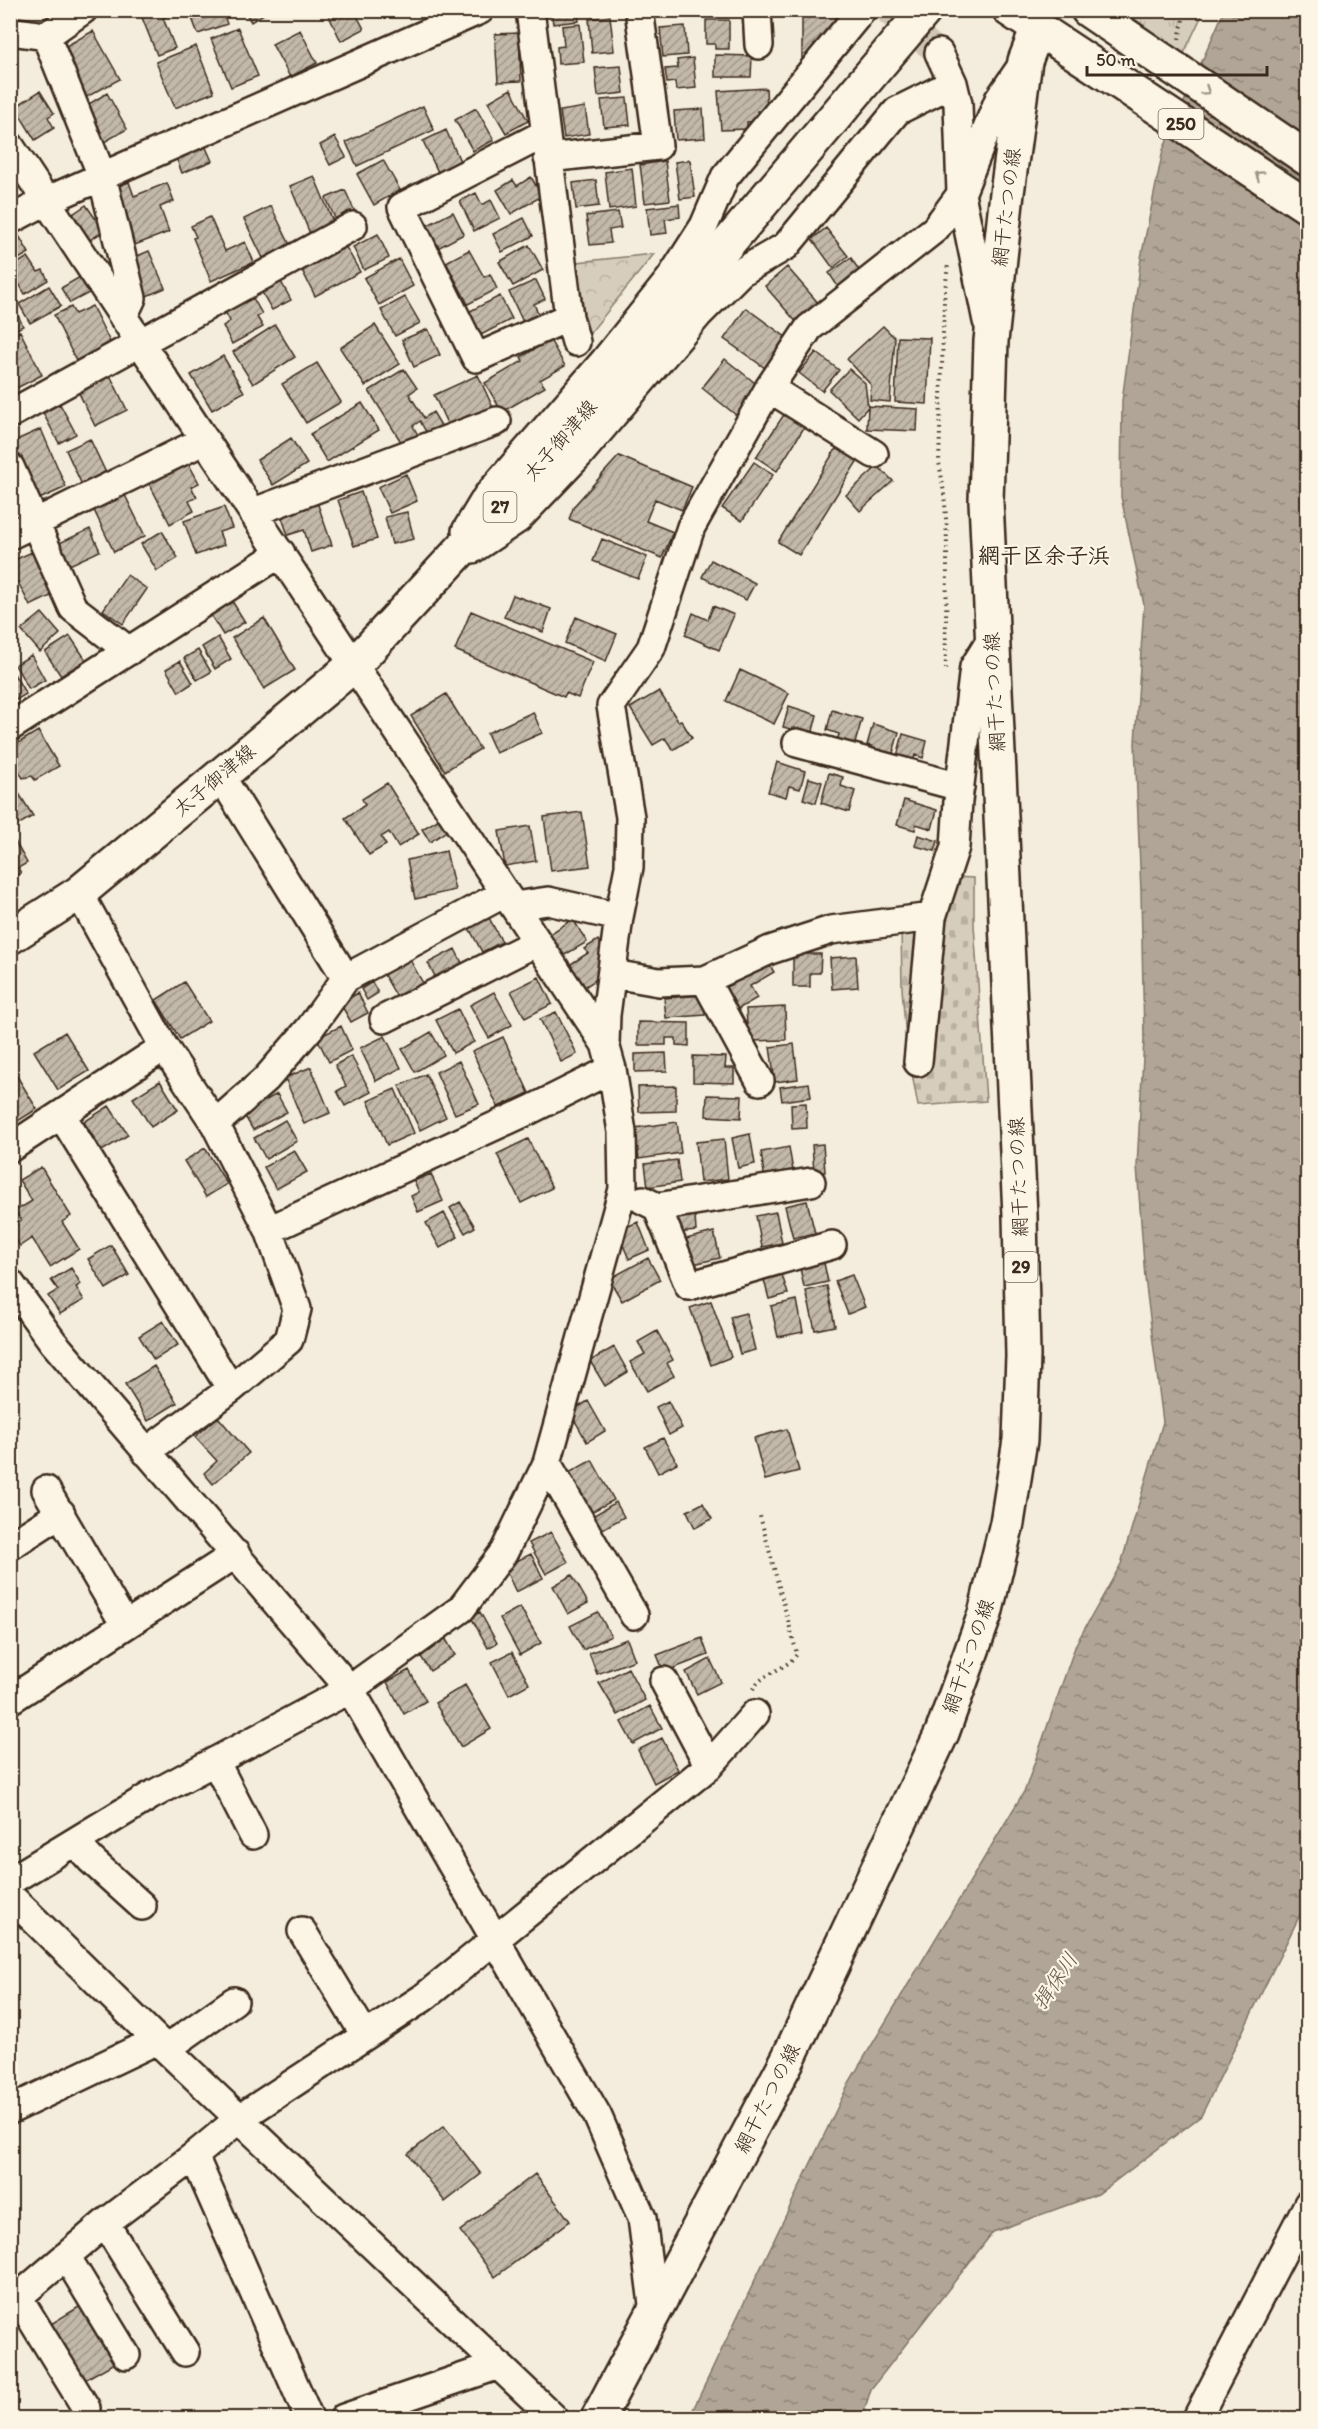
<svg xmlns="http://www.w3.org/2000/svg" width="1318" height="2429" font-family="Itim,'Klee One',sans-serif">
<style>
.grass{fill:url(#grass-tufts);stroke:#887c6e;stroke-width:1.5}
.forest{fill:url(#forest-crowns);stroke:#887c6e;stroke-width:1.5}
.cemetery{fill:url(#cemetery-stones);stroke:#887c6e;stroke-width:1.5}
.water{fill:url(#water-ripples);stroke:#817466;stroke-width:1.5}
.building{fill:url(#building-hatch);stroke:#3b2a1e;stroke-width:1.5}
.lines{fill:none;stroke-linecap:round;stroke-linejoin:round}
.minor-tunnel{stroke:#cfc6b7;stroke-width:27;stroke-dasharray:27 14;stroke-linecap:butt}
.minor-casing{stroke:#3b2a1e;stroke-width:32}
.major-casing{stroke:#3b2a1e;stroke-width:38}
.highway-casing{stroke:#3b2a1e;stroke-width:38}
.path{stroke:#3b2a1e;stroke-width:4;stroke-dasharray:1.5 4.5;stroke-linecap:butt}
.minor{stroke:#fcf5e5;stroke-width:27}
.major{stroke:#fcf5e5;stroke-width:33}
.highway{stroke:#fcf5e5;stroke-width:33}
.oneway{stroke:#9c9082}
.labels{text-anchor:middle;stroke-width:4.5;stroke-linejoin:round;paint-order:stroke}
.shield{fill:#fcf5e5;stroke:#75675a;stroke-width:1.5}
.shield-label{font-size:18px;font-weight:bold;fill:#3b2a1e}
.street-label{font-size:20px;fill:#3b2a1e;stroke:#fcf5e5}
.water-label{font-size:21px;font-style:italic;fill:#645548;stroke:#fcf5e5}
.quarter-label{font-size:22px;font-weight:bold;fill:#3b2a1e;stroke:#fcf5e5}
</style>
<defs>
<pattern id="grass-tufts" width="24" height="20" patternUnits="userSpaceOnUse" patternTransform="scale(1.5)"><rect width="24" height="20" fill="#d6cdbd"/><path d="M3 7l-1-3M5 7V3M7 7l1-3M15 17l-1-3M17 17v-4M19 17l1-3" fill="none" stroke="#b9b0a2"/></pattern>
<pattern id="forest-crowns" width="20" height="18" patternUnits="userSpaceOnUse" patternTransform="scale(1.5)"><rect width="20" height="18" fill="#d6cdbd"/><path d="M2 6a3 3 0 1 1 6 0M12 15a3 3 0 1 1 6 0" fill="none" stroke="#b9b0a2"/></pattern>
<pattern id="cemetery-stones" width="16" height="16" patternUnits="userSpaceOnUse" patternTransform="scale(1.5)"><rect width="16" height="16" fill="#d6cdbd"/><path d="M2 7V4a2 2 0 0 1 4 0v3zM10 15v-3a2 2 0 0 1 4 0v3z" fill="#b9b0a2"/></pattern>
<pattern id="water-ripples" width="26" height="14" patternUnits="userSpaceOnUse" patternTransform="scale(1.5)"><rect width="26" height="14" fill="#b0a596"/><path d="M2 4q2-2 4 0t4 0M15 11q2-2 4 0t4 0" fill="none" stroke="#90877a"/></pattern>
<pattern id="building-hatch" width="6" height="6" patternUnits="userSpaceOnUse" patternTransform="scale(1.5)"><rect width="6" height="6" fill="#c3b9aa"/><path d="M-1 1l2-2M0 6l6-6M5 7l2-2" fill="none" stroke="#a0978a"/></pattern>
</defs>
<rect width="100%" height="100%" fill="#f4eddd"/>
<filter id="ink" filterUnits="userSpaceOnUse"><feTurbulence type="fractalNoise" baseFrequency=".0167" numOctaves="2"/><feDisplacementMap in="SourceGraphic" scale="12" xChannelSelector="R" yChannelSelector="G"/><feConvolveMatrix kernelMatrix="1 2 1 2 8 2 1 2 1" color-interpolation-filters="sRGB"/></filter>
<g filter="url(#ink)">
<path class="grass" d="M1124 11H1204L1183 55Z"/>
<path class="forest" d="M654 254 586 338 577 262Z"/>
<path class="cemetery" d="M953 877 974 878V925L986 1101 918 1106 906 1041 902 988 901 927Z"/>
<path class="water" d="M1224 11H1307V1906L1300 1915 1201 2116 1098 2194 993 2232 871 2389 862 2418H689L850 2081 1025 1790 1076 1644 1121 1564 1163 1422 1145 1278 1137 1166 1144 1039 1141 892 1135 743 1144 605 1121 497 1122 401 1141 258 1163 150Z"/>
<path class="building" d="M139 10H179L163 18 175 48 157 55Z
M189 10H222L227 24 198 34Z
M244 10H270L251 22Z
M326 10H354L364 29 341 41Z
M551 10H578L579 21 553 24Z
M701 10H727V17H701Z
M802 10H839V24L809 58H802Z
M610 16 614 51 592 53 589 19Z
M706 20H729V49H715V44H706Z
M580 24 584 62 558 64 557 47 564 46 562 26Z
M685 26 687 55 663 57 660 28Z
M238 28 258 76 231 87 211 39Z
M300 30 317 63 290 77 272 44Z
M93 31 120 79 81 100 55 52Z
M519 33 521 81 498 82 495 34Z
M196 46 214 92 175 108 156 62Z
M715 55 752 56 751 77H715Z
M693 58 696 88 676 90 675 82 667 83 665 69 678 68 677 60Z
M621 66 624 93 598 96 595 68Z
M766 88 767 111H757L758 121 747 122V129L721 130 718 91Z
M511 89 528 121 506 133 488 102Z
M40 91 54 113 48 117 54 128 35 140 15 107Z
M107 93 127 129 99 145 79 110Z
M627 98 630 125 604 127 601 100Z
M423 106 434 130 357 166 346 142Z
M585 107 589 134 564 138 560 111Z
M476 108 494 140 473 151 455 120Z
M703 109 705 138 676 140 674 111Z
M446 130 460 161 438 172 423 141Z
M335 137 346 157 330 165 320 145Z
M204 143 212 161 182 173 175 155Z
M383 160 400 190 374 205 357 174Z
M690 160 695 197 680 199 675 162Z
M665 161 670 200 645 203 640 165Z
M632 168 636 206 609 210 605 172Z
M314 176 335 226 311 236 290 186Z
M531 177 542 196 511 214 497 190 513 180 517 186Z
M596 180 599 206 576 209 573 183Z
M129 182 134 196 167 183 174 201 160 207 169 232 132 246 114 188Z
M345 190 356 214 337 223 326 198Z
M476 193 482 205 491 200 500 218 474 231 460 201Z
M679 204 680 217 665 219 667 233 650 235 647 208Z
M86 205 104 231 87 242 70 216Z
M271 206 290 245 263 258 244 219Z
M453 212 464 234 434 250 422 228Z
M618 212 621 228 609 230 611 243 590 245 586 216Z
M210 217 225 251 245 242 254 262 211 281 193 238 196 237 191 226Z
M524 218 533 236 502 252 493 234Z
M826 228 848 256 833 268 812 239Z
M15 229 29 253 10 264V232Z
M378 234 389 258 364 270 353 247Z
M529 245 543 270 513 286 499 262Z
M346 247 360 272 315 296 302 270Z
M469 250 484 277 490 274 497 289 468 304 446 262Z
M149 251 165 288 142 298 126 261Z
M28 257 38 272 43 270 48 280 25 294 10 268Z
M851 258 864 278 842 293 829 273Z
M399 259 413 286 379 305 364 278Z
M787 267 820 305 798 324 765 286Z
M80 277 89 293 70 303 61 288Z
M279 278 291 300 272 310 260 289Z
M536 280 545 299 534 304 540 317 524 324 509 292Z
M49 286 61 306 30 323 19 304Z
M244 294 248 301 253 298 262 314 257 317 263 327 232 344 223 326 230 321 222 306Z
M500 296 512 319 477 337 466 313Z
M405 297 420 323 395 336 381 310Z
M92 306 113 348 80 369 54 315 71 307 75 314Z
M14 307 23 326 10 332V308Z
M746 308 787 338 765 368 724 339Z
M275 325 295 357 253 384 233 352Z
M375 325 400 364 365 386 340 348Z
M883 326 895 338 890 402 870 400 871 385 847 359Z
M428 329 440 355 414 367 402 340Z
M20 331 42 375 13 390 10 385V336Z
M898 337 930 338 927 404 895 402Z
M550 340 565 366 540 380 545 387 502 412 485 383 523 361 521 357Z
M816 352 839 370 822 391 799 373Z
M223 356 244 392 212 410 191 375Z
M725 359 759 386 736 415 702 388Z
M317 363 341 402 306 423 282 384Z
M404 369 417 388 409 394 424 418 433 412 445 432 431 441 420 421 413 426 418 435 403 445 369 391Z
M849 369 865 383 868 407 858 418 829 390Z
M109 373 127 410 95 426 77 389Z
M478 375 494 410 450 430 434 395Z
M362 403 379 430 327 462 310 434Z
M60 404 76 434 59 443 43 413Z
M868 406 918 409 917 431 867 429Z
M785 413 805 426 777 471 756 457Z
M41 429 66 487 35 501 10 443Z
M291 438 307 464 273 485 257 460Z
M90 439 106 473 82 485 66 450Z
M837 447 858 460 799 555 778 542Z
M619 456 692 487 682 510 655 499 646 521 673 532 662 558 569 519 574 506Z
M185 457 199 483 191 487 197 497 189 501 194 511 170 524 146 477Z
M754 462 773 475 742 521 722 508Z
M878 466 893 481 860 511 846 495Z
M406 474 417 501 390 513 378 487Z
M122 489 145 536 114 552 91 504Z
M361 492 377 539 354 546 338 500Z
M317 502 332 545 311 552 304 530 288 535 281 515Z
M224 507 232 528 219 532 224 545 196 555 184 521Z
M407 512 414 539 392 544 385 517Z
M90 529 100 551 63 568 53 546Z
M162 531 178 558 157 571 141 544Z
M602 539 647 557 638 579 593 561Z
M32 552 53 595 30 606 18 582 14 584 10 576V562Z
M711 560 755 583 746 600 702 577Z
M127 575 147 589 123 624 103 610Z
M513 595 551 609 543 632 504 617Z
M232 601 245 622 223 635 210 614Z
M713 606 734 615 719 650 685 635 693 613 708 620Z
M471 611 593 662 578 698 566 693 564 697 455 650Z
M42 613 60 634 40 652 21 630Z
M576 617 617 634 606 661 565 643Z
M264 618 295 670 264 689 232 638Z
M70 636 86 660 61 676 45 652Z
M218 637 231 659 215 669 202 647Z
M198 650 211 672 197 680 184 658Z
M31 655 45 680 29 689 15 665Z
M180 661 193 683 179 692 166 669Z
M11 669 26 694 16 700 10 690Z
M740 670 789 693 774 724 726 701Z
M659 691 678 721 681 720 692 738 673 750 665 738 653 745 630 708Z
M446 694 480 749 445 771 411 716Z
M789 706 817 715 812 735 783 727Z
M832 710 862 719 853 750 836 745 839 734 827 730Z
M533 712 542 733 496 753 487 733Z
M873 724 899 732 891 760 870 754 872 746 867 745Z
M38 731 59 766 35 780 32 776 23 778 10 758V748Z
M903 734 927 741 923 758 915 755 912 765 896 760Z
M777 762 805 771 800 789 789 786 786 797 768 792Z
M829 773 843 777 841 786 855 791 849 812 821 803Z
M809 778 822 782 816 803 803 799Z
M387 783 419 834 398 847 389 832 381 837 386 845 369 855 345 818 365 805 362 799Z
M18 792 33 816 16 826 10 817V797Z
M904 800 937 810 932 829 916 824 915 830 897 825Z
M582 812 590 866 551 871 544 817Z
M441 818 448 830 430 842 422 829Z
M530 826 536 861 505 866 499 831Z
M918 835 938 841 935 851 915 846Z
M12 836 27 863 18 868 21 873 10 879Z
M446 851 455 890 415 899 407 860Z
M488 916 502 942 482 952 468 926Z
M573 919 587 942 561 957 548 935Z
M598 940 606 953 599 957 608 972 580 990 566 967 588 953 584 949Z
M455 949 463 965 436 978 428 963Z
M793 954H821L820 973H810V987H793Z
M856 956 858 987 832 989 830 958Z
M409 958 424 985 398 999 383 973Z
M765 958 774 972 750 986 757 998 733 1012 717 985Z
M539 977 552 1004 525 1018 511 991Z
M184 982 209 1021 180 1039 156 1000Z
M372 982 378 993 367 1000 361 989Z
M494 992 512 1025 489 1038 470 1005Z
M358 993 368 1013 351 1022 340 1003Z
M703 995 705 1015 666 1018 664 998Z
M785 1007 786 1040 748 1041 746 1009Z
M458 1009 474 1042 453 1053 436 1020Z
M556 1012 577 1054 561 1062 540 1019Z
M638 1022 689 1023V1046L676 1045V1038H666V1045H638Z
M341 1026 352 1050 329 1062 317 1038Z
M65 1032 89 1071 58 1090 34 1051Z
M431 1032 444 1055 415 1072 402 1049Z
M385 1036 401 1068 376 1081 360 1048Z
M503 1037 529 1093 498 1107 472 1051Z
M794 1044 798 1079 775 1082 770 1047Z
M666 1053 667 1071 635 1072V1054Z
M351 1056 371 1092 345 1106 337 1091 346 1086 335 1065Z
M693 1056 726 1057 725 1068H734V1083L693 1082Z
M459 1061 479 1104 455 1114 436 1072Z
M311 1067 330 1113 304 1124 285 1078Z
M12 1068 37 1109 10 1126V1069Z
M426 1074 446 1117 420 1130 399 1086Z
M160 1081 178 1110 151 1127 133 1098Z
M809 1083 811 1097 782 1101 780 1087Z
M676 1086V1111L639 1112 638 1087Z
M395 1089 414 1133 387 1145 368 1101Z
M277 1094 287 1112 253 1130 243 1113Z
M707 1095 742 1096 741 1118 706 1116Z
M806 1103 807 1128 792 1129 791 1104Z
M109 1106 128 1135 102 1151 84 1122Z
M285 1120 297 1141 266 1159 254 1138Z
M677 1122 681 1153 639 1159 635 1128Z
M750 1134 755 1164 738 1168 732 1138Z
M528 1139 552 1188 521 1203 497 1154Z
M724 1139 728 1179 700 1182 696 1142Z
M823 1144 825 1172H814L812 1145Z
M789 1147 794 1177 765 1181 761 1152Z
M205 1148 227 1184 206 1197 184 1161Z
M294 1150 307 1172 276 1189 264 1167Z
M677 1160 680 1182 648 1187 645 1164Z
M41 1167 71 1216 62 1222 79 1249 50 1267 32 1238 20 1246 10 1232V1227L21 1220 15 1211 32 1201 19 1180Z
M431 1174 443 1201 418 1212 411 1196 419 1192 414 1181Z
M807 1201 815 1233 793 1238 785 1206Z
M460 1202 475 1227 465 1233 450 1208Z
M776 1212 782 1243 762 1247 756 1216Z
M444 1213 458 1237 440 1248 426 1223Z
M695 1216 696 1231 677 1233 676 1218Z
M638 1222 649 1250 629 1259 617 1231Z
M714 1232 720 1258 693 1264 686 1239Z
M111 1245 129 1275 106 1289 88 1259Z
M648 1258 660 1280 622 1301 609 1279Z
M824 1263 828 1282 804 1287 800 1268Z
M71 1268 81 1284 76 1287 84 1300 60 1314 48 1296 58 1290 51 1280Z
M782 1275 788 1294 769 1299 764 1280Z
M852 1275 865 1307 848 1314 835 1281Z
M827 1286 835 1326 815 1330 806 1291Z
M797 1300 803 1332 778 1337 771 1306Z
M711 1301 731 1357 711 1365 690 1308Z
M746 1313 755 1350 740 1354 730 1317Z
M163 1321 178 1345 154 1360 139 1336Z
M657 1331 673 1360 667 1363 674 1376 647 1391 630 1362 645 1354 638 1342Z
M614 1347 628 1372 605 1386 590 1361Z
M154 1366 177 1403 148 1421 125 1384Z
M588 1401 605 1431 587 1442 570 1412Z
M668 1401 682 1428 669 1435 656 1407Z
M218 1417 249 1453 213 1484 204 1473 217 1461 195 1437Z
M787 1429 799 1471 765 1480 754 1438Z
M663 1438 677 1463 658 1473 645 1447Z
M592 1460 614 1500 589 1513 567 1474Z
M616 1502 624 1517 599 1531 591 1517Z
M703 1503 712 1519 695 1528 687 1511Z
M551 1532 568 1562 546 1574 529 1543Z
M531 1554 543 1578 516 1592 504 1567Z
M572 1575 588 1603 568 1614 553 1586Z
M520 1607 541 1643 520 1655 500 1618Z
M480 1612 497 1643 488 1648 471 1617Z
M598 1612 611 1636 583 1650 570 1626Z
M444 1636 455 1655 430 1671 418 1652Z
M702 1638 708 1655 664 1672 657 1655Z
M627 1639 635 1660 597 1674 589 1653Z
M512 1652 529 1684 509 1695 492 1662Z
M710 1659 721 1682 697 1694 686 1672Z
M628 1668 645 1700 618 1715 599 1683Z
M409 1670 426 1701 404 1714 387 1682Z
M465 1685 491 1729 461 1747 435 1703Z
M650 1706 662 1728 633 1744 621 1722Z
M662 1738 678 1770 654 1783 638 1750Z
M444 2126 481 2174 445 2202 408 2154Z
M535 2174 570 2221 495 2277 460 2231Z
M82 2305 116 2362 79 2383 46 2327Z"/>
<g class="lines">
<path class="minor-tunnel" d="M887 10 939 53"/>
<g class="minor-casing">
<path id="minor" d="M530 10 569 317 576 342
M757 10 759 45
M10 31 46 36 83 10
M46 36 102 176 132 298 123 317
M939 53 953 83 958 104 961 194 987 321
M544 134 402 207 476 358 569 317
M10 146 605 1044 612 1069 622 1132 623 1189 547 1463 504 1552 461 1609 350 1689 150 1796 10 1881
M548 158 658 146 639 10
M10 220 46 201 480 10
M769 388 874 454
M10 414 353 226
M10 467 73 608 129 651
M254 512 497 421
M466 531 487 496 605 360 670 279 704 226 725 177 862 10
M10 535 205 440
M473 549 518 519 580 454 699 314 741 272 786 246 897 111 953 83
M10 727 281 553
M797 743 960 787
M220 775 346 978
M79 893 164 1047 215 1124 269 1230 297 1309 289 1340 231 1389 146 1452
M514 906 548 901 619 917
M613 974 659 982 705 980 770 950 831 930 932 917 955 847 958 801 974 667 992 638
M705 980 760 1081
M384 1019 537 942
M605 1044 606 1015 619 917 629 867 630 817 611 706 651 648 691 527 769 388 809 328 935 229 961 194 999 99 1025 61
M918 1062 932 917
M62 1116 231 1389
M215 1124 266 1079 310 1028 346 978 505 893
M10 1148 164 1047
M643 1200 657 1207 811 1182
M657 1207 689 1286 832 1245
M269 1230 530 1110 612 1069
M10 1283 53 1342 350 1689 597 2115 642 2218 654 2312
M547 1463 634 1615
M46 1490 125 1625
M10 1546 61 1513
M664 1681 709 1766
M10 1700 236 1554
M215 1761 253 1835
M75 1842 91 1860 142 1906
M10 1896 166 2049 554 2418
M302 1931 365 2035
M166 2049 234 2001
M10 2110 157 2040
M194 2156 309 2418
M105 2223 185 2352
M66 2256 126 2355
M18 2297 86 2408
M10 2304 105 2223 194 2156 240 2118 423 1998 709 1766 755 1714
M344 2418 499 2365
M1197 2418 1308 2204"/>
</g>
<g class="major-casing">
<path id="major" d="M10 937 79 893 354 665 551 453 925 10
M598 2418 788 2059 942 1733 985 1614 1007 1523 1020 1440 1023 1356 1020 1215 986 501 991 341 1007 193 1025 61 1038 28"/>
</g>
<g class="highway-casing">
<path id="highway" d="M1010 10 1308 207
M1088 10 1308 159"/>
</g>
<path class="path" d="M1179 39 1185 10
M946 669C944 601 953 530 939 463L944 300 948 264
M753 1689C763 1672 785 1671 797 1654L760 1516"/>
<use href="#minor" class="minor"/>
<use href="#major" class="major"/>
<use href="#highway" class="highway"/>
</g>
<defs><path id="oneway-chevron" d="M-2-3.5L2.5 0L-2 3.5" fill="none" stroke-width="1.6" stroke-linecap="round" stroke-linejoin="round" transform="scale(1.5)"/></defs>
<g class="oneway">
<use href="#oneway-chevron" transform="translate(1206 91) rotate(34)"/>
<use href="#oneway-chevron" transform="translate(1259 175) rotate(-146)"/>
</g>
</g>
<g class="labels">
<g class="shield">
<rect x="1158.5" y="109" width="45" height="30" rx="4.5"/>
<rect x="483.5" y="492" width="33" height="30" rx="4.5"/>
<rect x="1004.5" y="1252" width="33" height="30" rx="4.5"/>
</g>
<g class="shield-label">
<text x="1181" y="130">250</text>
<text x="500" y="513">27</text>
<text x="1021" y="1273">29</text>
</g>
<g class="street-label">
<text transform="translate(1006 207) rotate(-83)" y="7">網干たつの線</text>
<text transform="translate(560 440) rotate(-49)" y="7">太子御津線</text>
<text transform="translate(994 692) rotate(-93)" y="7">網干たつの線</text>
<text transform="translate(214 780) rotate(-40)" y="7">太子御津線</text>
<text transform="translate(1018 1177) rotate(-92)" y="7">網干たつの線</text>
<text transform="translate(968 1656) rotate(-71)" y="7">網干たつの線</text>
<text transform="translate(767 2098) rotate(-63)" y="7">網干たつの線</text>
</g>
<g class="water-label">
<text transform="translate(1055 1981) rotate(-56)" y="7">揖保川</text>
</g>
<g class="quarter-label">
<text x="1044" y="563">網干区余子浜</text>
</g>
</g>
<rect width="1318" height="2429" fill="none" stroke="#fcf5e5" stroke-width="36"/>
<rect x="18" y="18" width="1282" height="2393" fill="none" stroke="#3b2a1e" stroke-width="2" filter="url(#ink)"/>
<path d="M1087 66v9h180v-9" fill="none" stroke="#3b2a1e" stroke-width="3"/>
<text x="1096" y="66" font-size="18" fill="#3b2a1e" stroke="#fcf5e5" stroke-width="4.5" paint-order="stroke">50 m</text>
</svg>
